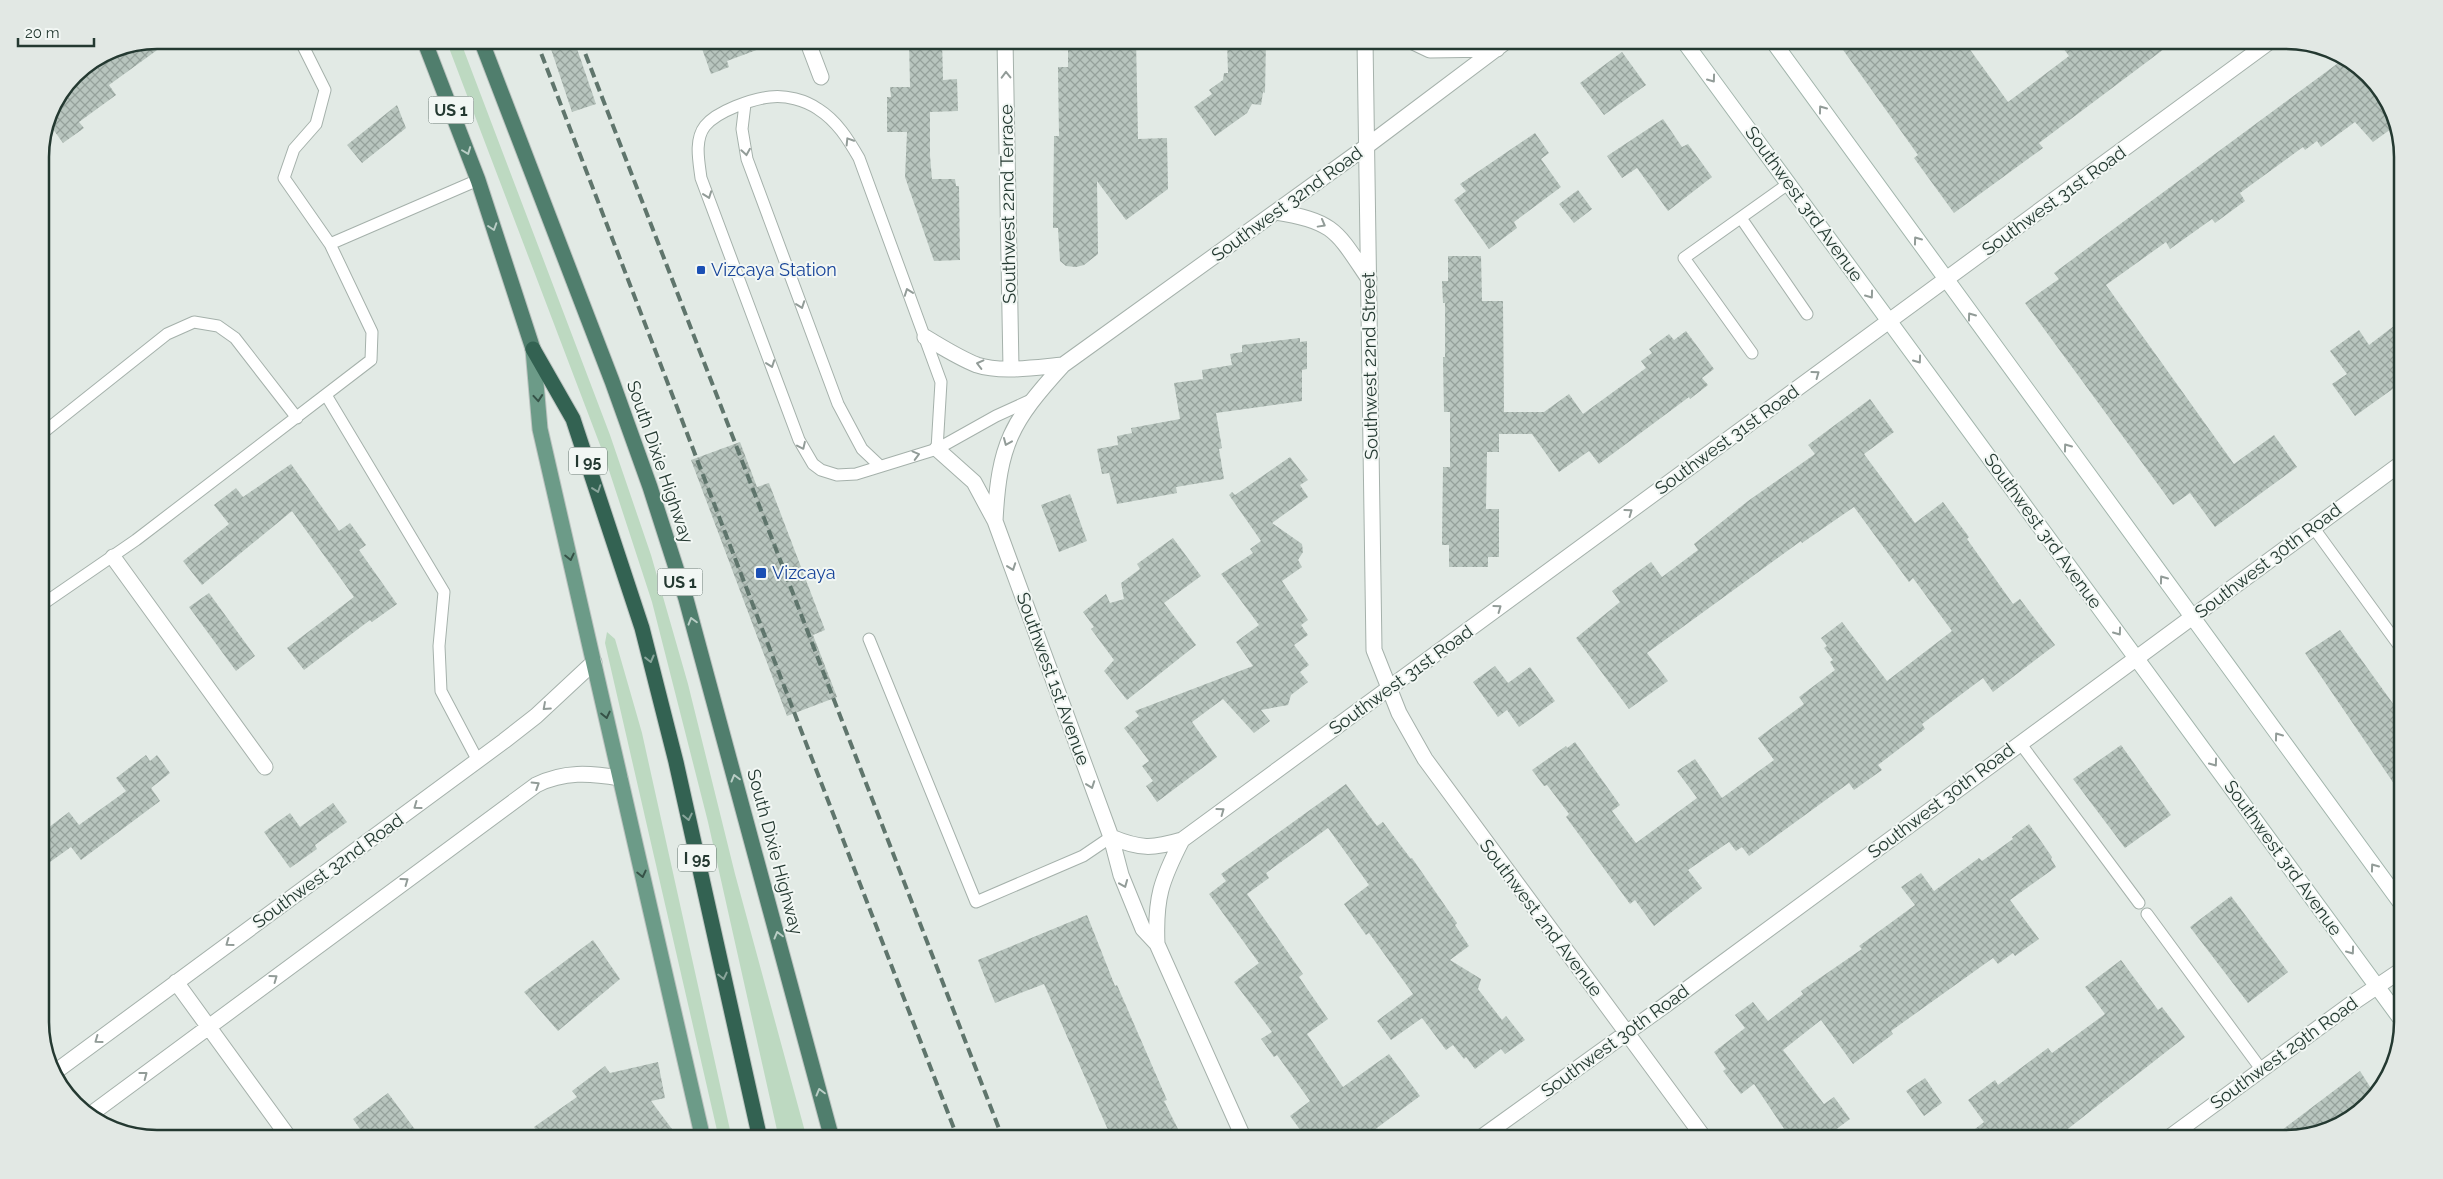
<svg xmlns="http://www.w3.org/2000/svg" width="2443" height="1179" font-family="Raleway,sans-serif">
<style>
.green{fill:#bdd9c1}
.building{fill:url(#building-cross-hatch)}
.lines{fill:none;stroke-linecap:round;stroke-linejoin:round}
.service-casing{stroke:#a5b1ab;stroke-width:13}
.minor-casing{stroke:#a5b1ab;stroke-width:17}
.secondary-casing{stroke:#a2b5ac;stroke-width:17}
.primary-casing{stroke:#bdc4c1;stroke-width:17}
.trunk-casing{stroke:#bdc4c1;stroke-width:17}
.motorway-casing{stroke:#bdc4c1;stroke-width:17}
.service{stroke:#fff;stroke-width:11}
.minor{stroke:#fff;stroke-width:15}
.secondary{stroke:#fff;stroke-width:15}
.primary{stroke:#6c9b88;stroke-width:15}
.trunk{stroke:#507e6d;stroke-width:15}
.motorway{stroke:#336252;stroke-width:15}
.rail{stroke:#5f756c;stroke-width:4;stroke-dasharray:10 5;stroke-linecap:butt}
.oneway{stroke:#929c98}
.oneway2{stroke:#b9cdc5}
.oneway3{stroke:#365247}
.oneway4{stroke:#89a59b}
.transit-dot{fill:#1a4fb4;stroke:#f2f7f4;stroke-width:2}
.labels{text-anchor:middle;stroke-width:4;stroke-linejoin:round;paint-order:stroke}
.shield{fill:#f2f7f4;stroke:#62726c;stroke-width:1}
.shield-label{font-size:16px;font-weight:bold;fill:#243931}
.street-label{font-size:18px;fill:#243931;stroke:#f2f7f4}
.transit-label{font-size:18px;fill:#164399;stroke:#f2f7f4;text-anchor:start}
.rim{fill:none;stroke:#243931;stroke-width:2.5}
</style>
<defs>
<pattern id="building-cross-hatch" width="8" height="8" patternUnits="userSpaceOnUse" patternTransform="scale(1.25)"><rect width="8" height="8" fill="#b8c5be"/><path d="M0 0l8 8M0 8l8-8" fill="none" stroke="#95a19b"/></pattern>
</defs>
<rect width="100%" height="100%" fill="#e2eae5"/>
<path class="green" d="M446 40H460L610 435 651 555 688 684 735 874 807 1139H779L708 822 652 602 605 458Z
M607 632 615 639 642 733 732 1139H719L605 643Z"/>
<path class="building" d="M157 40H171L109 85 116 95 79 122 84 128 63 143 47 121 49 112 74 74 112 49Z
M548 40H574L596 104 572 112Z
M699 40H778V42L727 61 729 67 711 74Z
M909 40H942L943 80 957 79 958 111 930 112V156L932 179H955L956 186H959L960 260 934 261 905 177 907 132H887V97H891L890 87H910Z
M1068 40H1136L1138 139 1167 138 1168 189 1126 220 1097 181 1098 254 1084 265 1076 267 1066 266 1060 261 1058 228H1053L1054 136H1059L1058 67H1068Z
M1227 40H1266L1265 93 1263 92 1261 105 1252 104 1247 113 1215 136 1194 107 1212 94 1209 90 1223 80 1224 73H1228Z
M1836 40H1963L2008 102 2069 56 2057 40H2176L2039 143 2043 148 1954 213 1914 158 1918 155Z
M1622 52 1646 85 1604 115 1580 83Z
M2345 58 2383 92 2395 126 2373 142 2355 122 2321 147 2317 141 2305 150 2303 147 2240 193 2245 201 2215 223 2212 219 2170 249 2166 242 2106 285 2234 464 2274 435 2297 467 2215 527 2190 493 2173 505 2025 303 2059 279 2054 273Z
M397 105 406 128 362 163 347 145Z
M1663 119 1682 147 1688 144 1712 177 1668 211 1637 168 1622 178 1607 156Z
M1535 133 1549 153 1541 159 1561 187 1514 222 1517 228 1489 249 1454 200 1466 191 1460 184Z
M1578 190 1592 209 1574 223 1559 204Z
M1448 256H1481L1482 301H1503L1504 412H1544L1569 394 1583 414 1646 368 1641 361 1652 353 1649 349 1669 334 1674 340 1686 331 1714 369 1702 378 1708 385 1690 399 1689 397 1599 464 1589 451 1559 472 1532 434H1499V452H1487L1486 509H1499V557H1488V567H1449V545H1442L1443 467H1450V412H1444L1443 357H1445V303H1443L1442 281H1448Z
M2403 319V379L2393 387 2394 388 2355 416 2332 384 2347 374 2330 351 2359 330 2369 345Z
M1300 338V342L1307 341V369L1302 370V401L1216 413 1222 448 1219 449 1224 479 1176 487 1177 493 1117 504 1109 473 1102 474 1097 449 1118 445 1117 436 1132 433 1131 428 1180 419 1174 383 1203 379 1202 370 1232 365 1230 354 1242 352V345Z
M1870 399 1894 432 1864 454 1915 523 1943 502 1969 537 1967 539 2013 604 2020 599 2055 645 1993 692 1983 678 1922 724 1925 729 1878 765 1882 770 1854 790 1849 783 1749 856 1742 847 1736 851 1729 842 1688 870 1702 888 1654 926 1635 900 1630 904 1566 817 1569 814 1547 785 1544 786 1532 770 1566 746 1567 748 1575 742 1620 805 1612 811 1636 843 1697 798 1677 771 1695 759 1722 798 1774 760 1758 738 1804 704 1799 697 1835 670 1830 662 1833 660 1824 648 1827 646 1821 638 1842 622 1887 681 1952 631 1913 578 1909 582 1854 507 1802 543 1801 541 1647 653 1668 681 1629 709 1576 638 1620 602 1612 591 1651 562 1662 577 1698 550 1694 544 1748 501 1815 454 1808 445Z
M740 442 757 487 769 483 825 630 813 635 837 697 787 716 691 460Z
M1290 457 1308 480 1300 485 1308 497 1272 523 1302 544 1303 552 1298 560 1302 567 1282 581 1308 620 1301 625 1308 635 1294 645 1309 665 1300 672 1308 682 1291 695 1288 705 1261 710 1270 721 1254 733 1223 699 1192 722 1217 757 1157 802 1146 786 1153 781 1142 766 1149 761 1124 728 1139 716 1135 711 1253 666 1236 642 1259 625 1221 574 1253 553 1250 549 1261 541 1229 495 1232 492 1235 495Z
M291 464 339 531 350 523 366 545 359 550 397 604 372 622 370 620 304 670 287 648 354 597 292 511 202 585 183 561 229 524 214 505 236 488 243 497Z
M1070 494 1087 541 1059 552 1041 505Z
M1173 538 1201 576 1164 603 1196 645 1127 700 1104 671 1114 660 1091 629 1094 627 1083 612 1106 594 1110 603 1124 599 1121 583 1140 569 1137 564Z
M209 593 255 656 236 671 189 607Z
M2340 630 2394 705 2403 699V797L2305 653Z
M1495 666 1508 683 1530 667 1555 701 1519 727 1507 710 1498 717 1473 682Z
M2121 745 2171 815 2125 848 2073 779Z
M146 755 150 761 157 755 170 773 151 788 160 801 81 860 71 847 50 862 40 849V834L69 812 79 825 126 791 116 778Z
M1346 784 1377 826 1383 822 1411 859 1412 858 1457 923 1455 925 1469 946 1450 960 1481 979 1478 989 1502 1020 1506 1016 1525 1040 1505 1054 1501 1049 1475 1069 1466 1057 1464 1059 1453 1045 1446 1050 1422 1018 1391 1040 1377 1021 1413 994 1369 933 1366 935 1344 904 1369 885 1328 828 1266 873 1269 878 1247 894 1303 974 1299 977 1328 1019 1307 1034 1343 1087 1389 1054 1420 1096 1362 1139H1307L1290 1116 1310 1101 1277 1055 1274 1057 1261 1039 1272 1032 1234 982 1259 963 1209 894 1226 881 1221 874Z
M333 803 347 822 315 845 317 849 290 868 264 832 290 813 300 827Z
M2029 824 2052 857 2051 859 2056 867 2010 900 2039 939 2015 956 2013 953 1998 964 1993 958 1891 1031 1893 1034 1853 1064 1821 1020 1783 1050 1824 1104 1834 1097 1850 1119 1823 1139H1791L1754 1084 1741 1094 1723 1071 1726 1069 1714 1052 1745 1028 1735 1015 1753 1002 1768 1021 1803 994 1801 991 1862 949 1859 946 1915 905 1901 887 1921 873 1934 891 1979 858 1982 861 2013 839 2012 837Z
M2231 896 2288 972 2248 1003 2190 927Z
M1087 915 1115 986 1117 985 1167 1100 1164 1101 1183 1139H1112L1044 984 995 1003 978 960Z
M593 940 620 979 558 1031 524 992Z
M2121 960 2158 1010 2162 1007 2185 1037 2055 1139H1962L1984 1122 1968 1100 1995 1080 1998 1085 2048 1048 2052 1053 2105 1014 2085 987Z
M658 1062 665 1098 651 1101 672 1129 659 1139H543L534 1127 577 1097 572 1091 605 1066 610 1073Z
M2360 1071 2374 1093 2351 1119 2286 1139H2270Z
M1925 1078 1942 1103 1924 1116 1906 1091Z
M388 1093 422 1139H367L353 1119Z"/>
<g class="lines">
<g class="service-casing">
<path id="service" d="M300 40 325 90 316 124 294 149 284 178 330 244
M745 104 742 129 747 159 838 404 862 449 880 466
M1741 218 1807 314
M1752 353 1684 258 1788 184
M326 395 444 592 439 646 441 691 478 761
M40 435 167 334 194 322 218 326 235 338 297 418
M937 449 941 382 859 158C848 139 837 121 818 109 805 100 786 95 770 97 752 99 717 111 705 126 694 140 699 162 701 178L799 440 813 464 821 470 837 475 856 474 937 449 996 416 1031 400
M2313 527 2403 651
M40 606 136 540 371 360 372 332 330 244 478 180
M869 639 976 902 1083 856 1111 837
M2020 743 2139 903
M2147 914 2261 1069"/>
</g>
<g class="minor-casing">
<path id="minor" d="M807 40 821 77
M1005 40 1011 368
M1365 40 1374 650 1399 713 1425 759 1705 1139
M1409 40 1430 50 1497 49
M1276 212C1335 221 1337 232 1369 279
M925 337C942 347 959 358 977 365 1001 373 1038 367 1063 365
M937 449 974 482 995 521 1111 837 1121 875 1143 929 1157 944
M995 521C999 444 1011 422 1063 365L1367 146 1508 40
M113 557 265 767
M1111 837C1140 849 1152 849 1182 840L2272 40
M1182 840C1161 881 1155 898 1157 944L1244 1139
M176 982 290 1139
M55 1072 504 741 536 716 594 662
M91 1114 536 785C564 771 590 773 620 778
M1479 1139 1664 1006 2403 462
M2167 1139 2351 1004 2403 969"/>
</g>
<g class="secondary-casing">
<path id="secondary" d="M1683 40 2403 1022
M1772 40 2403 906"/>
</g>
<g class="primary-casing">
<path id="primary" d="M533 349 540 429 703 1139"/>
</g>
<g class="trunk-casing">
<path id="trunk" d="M424 40 478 180 533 349
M481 40 612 381 650 487 686 599 832 1139"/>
</g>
<g class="motorway-casing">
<path id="motorway" d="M533 349 573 419 642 628 676 762 760 1139"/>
</g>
<use href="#service" class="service"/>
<use href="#minor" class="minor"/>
<use href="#secondary" class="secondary"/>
<use href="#primary" class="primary"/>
<use href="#trunk" class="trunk"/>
<use href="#motorway" class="motorway"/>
<path class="rail" d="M536 40 958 1139
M580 40 1003 1139"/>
</g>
<defs><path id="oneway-chevron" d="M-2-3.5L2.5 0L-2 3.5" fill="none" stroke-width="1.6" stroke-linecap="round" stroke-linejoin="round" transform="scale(1.25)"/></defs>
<g class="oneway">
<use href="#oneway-chevron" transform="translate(1006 75) rotate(-91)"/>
<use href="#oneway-chevron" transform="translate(1712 79) rotate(54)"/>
<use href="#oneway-chevron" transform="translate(1822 109) rotate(-126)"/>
<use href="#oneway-chevron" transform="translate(849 141) rotate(-122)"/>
<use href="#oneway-chevron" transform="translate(746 152) rotate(81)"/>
<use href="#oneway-chevron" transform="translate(708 195) rotate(70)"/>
<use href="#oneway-chevron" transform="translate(1322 224) rotate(29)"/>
<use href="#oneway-chevron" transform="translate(1917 240) rotate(-126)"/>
<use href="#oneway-chevron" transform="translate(908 292) rotate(-110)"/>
<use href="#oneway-chevron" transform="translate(1870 295) rotate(54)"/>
<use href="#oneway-chevron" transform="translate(801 305) rotate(70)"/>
<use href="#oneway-chevron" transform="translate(1971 316) rotate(-126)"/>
<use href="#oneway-chevron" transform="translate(1918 360) rotate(54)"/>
<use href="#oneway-chevron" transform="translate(771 364) rotate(70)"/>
<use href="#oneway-chevron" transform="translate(980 364) rotate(-166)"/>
<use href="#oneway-chevron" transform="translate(1816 374) rotate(-36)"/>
<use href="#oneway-chevron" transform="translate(1007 442) rotate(113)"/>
<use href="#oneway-chevron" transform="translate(802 446) rotate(65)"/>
<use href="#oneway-chevron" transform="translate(2067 447) rotate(-126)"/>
<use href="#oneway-chevron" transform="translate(916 455) rotate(-15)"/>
<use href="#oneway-chevron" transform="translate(1629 512) rotate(-36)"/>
<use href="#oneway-chevron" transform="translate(1012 567) rotate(70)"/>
<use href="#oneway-chevron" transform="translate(2163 579) rotate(-126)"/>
<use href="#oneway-chevron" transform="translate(1498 608) rotate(-36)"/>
<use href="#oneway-chevron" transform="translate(2118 632) rotate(54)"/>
<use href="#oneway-chevron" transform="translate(546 707) rotate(138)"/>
<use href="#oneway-chevron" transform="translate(2278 736) rotate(-126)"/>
<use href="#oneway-chevron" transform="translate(2214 763) rotate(54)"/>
<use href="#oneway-chevron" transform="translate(536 785) rotate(-32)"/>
<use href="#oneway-chevron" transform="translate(1091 785) rotate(70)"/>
<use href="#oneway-chevron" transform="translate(417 806) rotate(144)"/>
<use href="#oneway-chevron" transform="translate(1221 811) rotate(-36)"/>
<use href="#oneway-chevron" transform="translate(2374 867) rotate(-126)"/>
<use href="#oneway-chevron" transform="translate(405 881) rotate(-36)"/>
<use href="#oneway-chevron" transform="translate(1124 884) rotate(68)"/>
<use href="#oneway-chevron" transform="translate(229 943) rotate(144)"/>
<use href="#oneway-chevron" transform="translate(2351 951) rotate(54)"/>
<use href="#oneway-chevron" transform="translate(274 978) rotate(-36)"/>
<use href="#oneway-chevron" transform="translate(98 1040) rotate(144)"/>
<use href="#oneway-chevron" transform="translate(144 1075) rotate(-37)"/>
</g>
<g class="oneway2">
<use href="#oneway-chevron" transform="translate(467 151) rotate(69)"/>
<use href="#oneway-chevron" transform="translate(493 227) rotate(72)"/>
<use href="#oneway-chevron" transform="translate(692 621) rotate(-106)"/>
<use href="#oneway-chevron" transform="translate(735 778) rotate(-105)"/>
<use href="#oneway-chevron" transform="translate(778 935) rotate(-105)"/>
<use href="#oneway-chevron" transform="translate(820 1092) rotate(-105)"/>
</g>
<g class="oneway3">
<use href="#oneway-chevron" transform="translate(538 398) rotate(85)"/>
<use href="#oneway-chevron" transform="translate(570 557) rotate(77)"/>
<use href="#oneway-chevron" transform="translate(606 715) rotate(77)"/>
<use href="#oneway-chevron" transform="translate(642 874) rotate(77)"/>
</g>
<g class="oneway4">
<use href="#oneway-chevron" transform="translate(597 489) rotate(71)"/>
<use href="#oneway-chevron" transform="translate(650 659) rotate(76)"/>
<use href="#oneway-chevron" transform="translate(688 817) rotate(78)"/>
<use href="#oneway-chevron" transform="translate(723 976) rotate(77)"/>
</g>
<g class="transit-dot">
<rect x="696" y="265" width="10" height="10" rx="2.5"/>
<rect x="755" y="567" width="12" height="12" rx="2.5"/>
</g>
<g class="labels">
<g class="shield">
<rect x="428.5" y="96.5" width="45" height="27" rx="4"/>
<rect x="569" y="447.5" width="38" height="27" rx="4"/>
<rect x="657.5" y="568.5" width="45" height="27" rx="4"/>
<rect x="678" y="844.5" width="38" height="27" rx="4"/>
</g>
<g class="shield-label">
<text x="451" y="116">US 1</text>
<text x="588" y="467">I 95</text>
<text x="680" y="588">US 1</text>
<text x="697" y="864">I 95</text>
</g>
<g class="street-label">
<text transform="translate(2054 201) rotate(-36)" y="6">Southwest 31st Road</text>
<text transform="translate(1008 204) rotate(-91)" y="6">Southwest 22nd Terrace</text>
<text transform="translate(1287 204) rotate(-36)" y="6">Southwest 32nd Road</text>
<text transform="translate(1804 204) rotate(54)" y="6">Southwest 3rd Avenue</text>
<text transform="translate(1370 366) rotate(-91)" y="6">Southwest 22nd Street</text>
<text transform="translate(1727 440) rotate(-36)" y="6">Southwest 31st Road</text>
<text transform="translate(660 462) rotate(71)" y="6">South Dixie Highway</text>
<text transform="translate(2043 531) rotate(54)" y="6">Southwest 3rd Avenue</text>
<text transform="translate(2268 561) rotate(-37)" y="6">Southwest 30th Road</text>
<text transform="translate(1053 679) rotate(70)" y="6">Southwest 1st Avenue</text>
<text transform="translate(1401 680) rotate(-36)" y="6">Southwest 31st Road</text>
<text transform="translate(1941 801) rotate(-37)" y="6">Southwest 30th Road</text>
<text transform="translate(775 852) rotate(75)" y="6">South Dixie Highway</text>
<text transform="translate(2283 858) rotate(54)" y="6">Southwest 3rd Avenue</text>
<text transform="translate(328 871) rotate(-36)" y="6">Southwest 32nd Road</text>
<text transform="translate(1541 918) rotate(53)" y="6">Southwest 2nd Avenue</text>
<text transform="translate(1615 1041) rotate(-36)" y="6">Southwest 30th Road</text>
<text transform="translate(2284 1053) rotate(-36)" y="6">Southwest 29th Road</text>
</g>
<g class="transit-label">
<text x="711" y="276">Vizcaya Station</text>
<text x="772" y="579">Vizcaya</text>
</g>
</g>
<path d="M0 0H2443V1179H0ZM157 49H2286A108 108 0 0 1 2394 157V1022A108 108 0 0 1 2286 1130H157A108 108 0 0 1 49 1022V157A108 108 0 0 1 157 49Z" fill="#e2e8e4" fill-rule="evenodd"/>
<path class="rim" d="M157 49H2286A108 108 0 0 1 2394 157V1022A108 108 0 0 1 2286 1130H157A108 108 0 0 1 49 1022V157A108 108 0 0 1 157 49Z"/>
<path d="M18 38v8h76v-8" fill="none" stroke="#243931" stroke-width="2.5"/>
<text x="25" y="38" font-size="15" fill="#243931" stroke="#f2f7f4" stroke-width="4" paint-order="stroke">20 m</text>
</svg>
